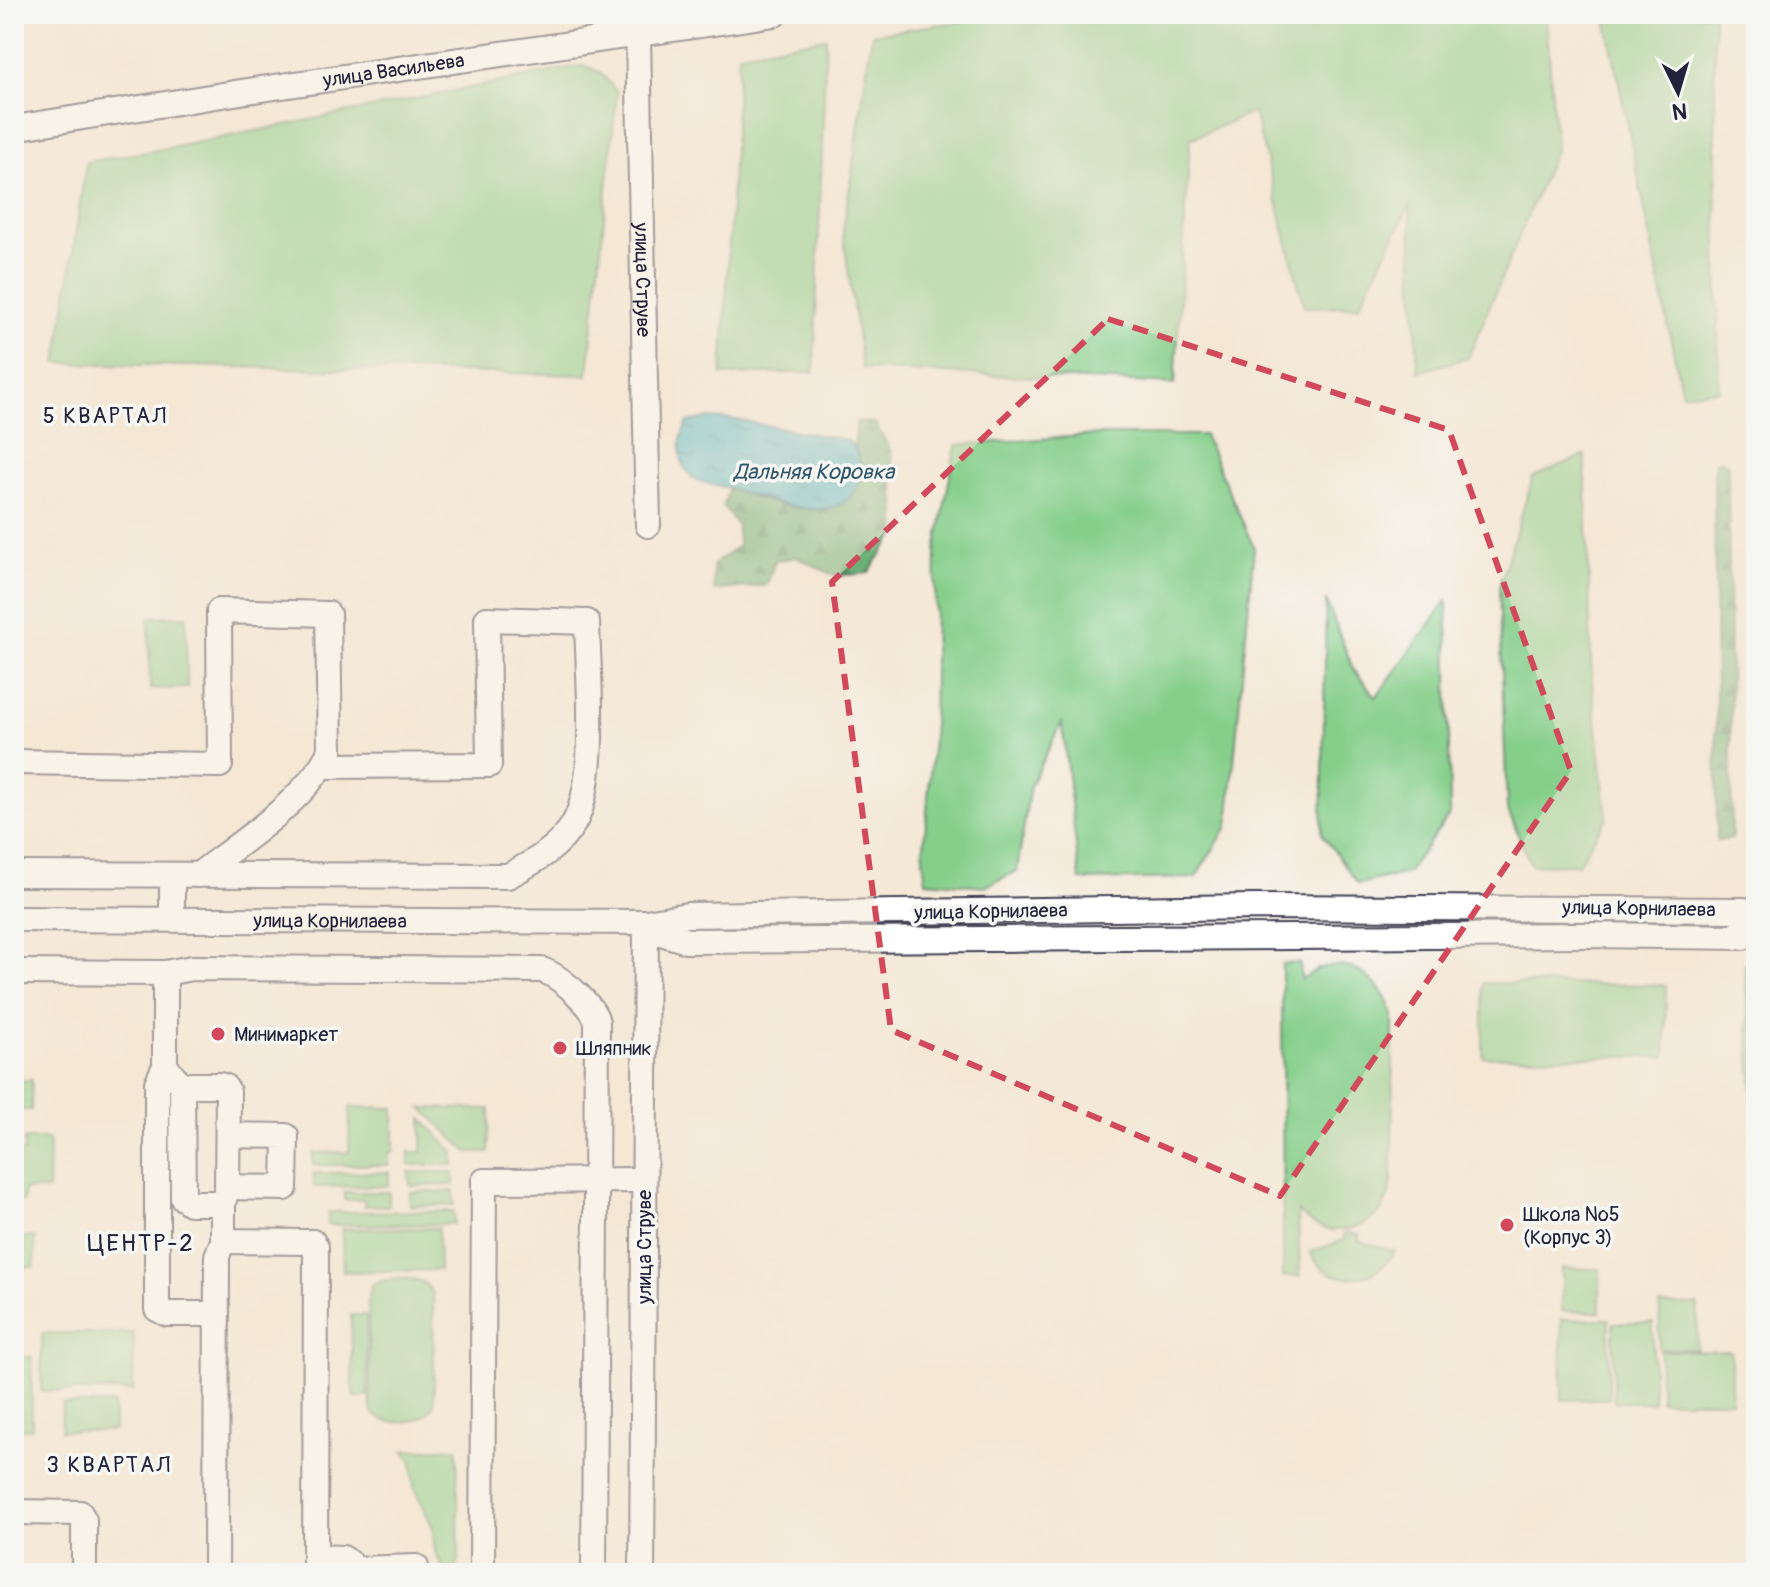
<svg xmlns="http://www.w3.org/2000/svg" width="1770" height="1587" font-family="Pangolin,sans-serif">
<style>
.green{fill:#86cf8b;stroke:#547863;stroke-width:2}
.forest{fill:url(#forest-firs);stroke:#476a59;stroke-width:2}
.water{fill:url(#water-ripples);stroke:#366c81;stroke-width:2}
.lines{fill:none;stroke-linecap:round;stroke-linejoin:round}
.minor-casing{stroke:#424052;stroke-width:28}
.minor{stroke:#fff;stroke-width:24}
.marked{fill:none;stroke:#d1495b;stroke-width:6;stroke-dasharray:16 10;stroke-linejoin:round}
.poi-dot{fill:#d1495b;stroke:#f6f6f2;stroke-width:3}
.labels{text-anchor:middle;stroke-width:7;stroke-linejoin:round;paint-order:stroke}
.street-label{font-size:20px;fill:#22223b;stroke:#f6f6f2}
.poi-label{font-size:20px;fill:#22223b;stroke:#f6f6f2;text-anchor:start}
.neighbourhood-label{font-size:22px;letter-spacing:2px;fill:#22223b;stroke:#f6f6f2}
.water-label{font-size:22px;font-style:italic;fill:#30566c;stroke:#f6f6f2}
.quarter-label{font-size:24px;letter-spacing:2px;fill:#22223b;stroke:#f6f6f2}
</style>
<defs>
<pattern id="forest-firs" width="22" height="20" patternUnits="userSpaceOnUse" patternTransform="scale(2)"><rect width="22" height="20" fill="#6cb277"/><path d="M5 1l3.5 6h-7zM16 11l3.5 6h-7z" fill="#589063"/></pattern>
<pattern id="water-ripples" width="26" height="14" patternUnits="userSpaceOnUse" patternTransform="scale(2)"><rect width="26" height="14" fill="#4bb7c7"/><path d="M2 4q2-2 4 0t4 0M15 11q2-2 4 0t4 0" fill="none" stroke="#3e94a3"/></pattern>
</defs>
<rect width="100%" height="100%" fill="#f6f6f2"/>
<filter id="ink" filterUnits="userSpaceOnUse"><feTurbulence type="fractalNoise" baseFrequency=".0125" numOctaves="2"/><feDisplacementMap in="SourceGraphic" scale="16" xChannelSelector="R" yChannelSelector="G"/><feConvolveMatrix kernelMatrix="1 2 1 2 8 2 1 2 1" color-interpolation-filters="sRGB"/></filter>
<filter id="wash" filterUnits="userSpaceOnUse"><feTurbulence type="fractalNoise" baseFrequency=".006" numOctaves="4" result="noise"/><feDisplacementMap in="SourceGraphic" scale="32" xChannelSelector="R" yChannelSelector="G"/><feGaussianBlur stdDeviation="1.8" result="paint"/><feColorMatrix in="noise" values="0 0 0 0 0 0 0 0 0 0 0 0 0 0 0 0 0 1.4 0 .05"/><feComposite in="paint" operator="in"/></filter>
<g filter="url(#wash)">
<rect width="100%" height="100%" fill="#f4e8d6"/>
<path class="green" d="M1014 14H1546L1556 148 1468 358 1418 372 1410 205 1359 306 1304 307 1254 112 1190 139 1175 384 862 369 843 232 872 34Z
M1605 14H1714L1719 390 1682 394Z
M826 38 814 372 722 375 739 53Z
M584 65 601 73 617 92 588 375 57 363 86 162 175 147Z
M1097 435H1204L1254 548 1228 826 1195 878 1080 880 1062 723 1030 785 1017 871 986 886 926 881 923 859 933 739 936 550 956 445Z
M1585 455 1592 684 1607 818 1578 864 1531 865 1507 808 1499 587 1533 477Z
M1326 600 1353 669 1376 697 1447 601 1450 814 1407 873 1358 884 1322 834Z
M186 616 187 688 150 689 149 617Z
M1300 963 1301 979C1306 977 1312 972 1318 969 1355 956 1383 984 1393 1016L1392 1183 1388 1198 1380 1213 1362 1225 1346 1230H1328L1313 1224 1298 1211 1300 1276 1283 1277 1282 964Z
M1483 983 1666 985V1057H1483Z
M14 1080H32L31 1110H14Z
M350 1107 394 1108V1152L389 1153V1165H313V1153L349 1152Z
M422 1108 490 1109 489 1152H468Z
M422 1119 454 1152V1165H409V1152H422Z
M24 1139H49L48 1190H24L23 1202H14V1152H24Z
M389 1172V1186L314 1187 313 1173Z
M409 1172H454V1185L410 1186Z
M454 1191V1205L410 1206V1192Z
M344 1192H389V1206H364V1200H344Z
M454 1211V1224L328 1225V1212Z
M438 1228 439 1270 343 1272 342 1229Z
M1344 1233 1359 1234V1241L1395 1251C1376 1285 1327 1289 1310 1252L1344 1240Z
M14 1237H35V1267H14Z
M1562 1268 1600 1269V1312L1562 1311Z
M384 1280C403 1279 424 1274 433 1294L434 1403C428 1425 384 1429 371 1411L368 1298 372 1285Z
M1660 1305H1698L1697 1349H1659Z
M351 1315H366L368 1397H353Z
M1561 1319H1609V1399L1562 1400Z
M1613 1323H1653V1402H1614Z
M42 1333H134L133 1391H41Z
M1660 1351H1731V1401H1660Z
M14 1357H32V1429H14Z
M62 1404H114V1431H61Z
M457 1448 459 1561 452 1573H446L435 1552 432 1525 414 1488 412 1461 404 1451Z"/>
<path class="forest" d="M857 421 875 423 891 451 897 532 868 573 835 576 797 557 775 561 767 585 714 591 713 565 738 546 737 525 723 506 729 488C760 500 798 514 832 508L858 455 854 446Z
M1721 460 1728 464 1732 839 1717 841 1714 463Z
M1744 965H1756V1156Z"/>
<path class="water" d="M708 418 731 419 847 440C856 447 861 460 860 472 853 537 766 499 729 488 718 485 702 485 693 478 676 464 678 438 688 422Z"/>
</g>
<g filter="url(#ink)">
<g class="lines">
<g class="minor-casing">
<g id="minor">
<path id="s1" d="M640 14 638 36 648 525"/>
<path id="s2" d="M14 128 241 92 775 14"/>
<path d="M14 762 220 765 219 611 328 614 330 751C306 801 242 841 198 875"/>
<path d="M14 874 508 876C532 863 560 848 574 823 599 778 588 675 587 622L487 619 489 765 323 766"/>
<path d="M172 875V919"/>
<path d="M1255 907 1744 910 1743 937 1584 935 687 941 661 933 646 922 687 915Z"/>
<path id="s3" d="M14 919 646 922 642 1573"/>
<path d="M14 972 165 973 192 968 542 970C558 975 594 1005 597 1022L594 1573"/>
<path d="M165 973V1066L182 1085 183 1198 190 1203H223V1241L217 1256 216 1573"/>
<path d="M165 1066 157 1083V1309L167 1314H217"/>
<path d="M182 1085H219L224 1086 228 1091 227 1187 224 1200"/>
<path d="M227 1187 285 1188 286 1136 228 1135"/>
<path d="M223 1241 306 1242H313L316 1247 315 1573"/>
<path d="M14 1512 80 1513 84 1520V1573"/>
<path d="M315 1557 343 1558 357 1569 416 1567"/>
<path d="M482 1573 484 1181 644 1180"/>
</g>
</g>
<use href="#minor" class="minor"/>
</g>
</g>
<path d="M0 0H1770V1587H0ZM1108 319 1449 430 1571 771 1280 1196 891 1030 832 582Z" fill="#f4e8d6" fill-opacity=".55" fill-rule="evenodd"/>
<path class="marked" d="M1108 319 1449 430 1571 771 1280 1196 891 1030 832 582Z"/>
<g class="poi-dot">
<circle cx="218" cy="1034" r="8"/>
<circle cx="560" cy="1048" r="8"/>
<circle cx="1507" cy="1225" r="8"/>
</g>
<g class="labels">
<g class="street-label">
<text dy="7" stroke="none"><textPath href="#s2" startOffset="384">улица Васильева</textPath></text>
<text dy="7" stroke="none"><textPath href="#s1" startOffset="266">улица Струве</textPath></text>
<text transform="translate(1639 908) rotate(1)" y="7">улица Корнилаева</text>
<text transform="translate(991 911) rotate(-1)" y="7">улица Корнилаева</text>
<text dy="7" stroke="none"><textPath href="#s3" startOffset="316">улица Корнилаева</textPath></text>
<text transform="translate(644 1247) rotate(-90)" y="7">улица Струве</text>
</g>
<g class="poi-label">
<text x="234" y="1041">Минимаркет</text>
<text x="576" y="1055">Шляпник</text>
<text x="1523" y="1221">Школа №5<tspan x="1523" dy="23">(Корпус 3)</tspan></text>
</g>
<g class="neighbourhood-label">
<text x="105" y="423">5 КВАРТАЛ</text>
<text x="109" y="1472">3 КВАРТАЛ</text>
</g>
<g class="water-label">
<text x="814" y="479">Дальняя Коровка</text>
</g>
<g class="quarter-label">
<text x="141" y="1251">ЦЕНТР-2</text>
</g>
</g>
<rect width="1770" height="1587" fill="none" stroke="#f6f6f2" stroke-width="48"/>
<g transform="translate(1678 92) rotate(175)" stroke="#f6f6f2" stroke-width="6" paint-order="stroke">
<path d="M0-6L14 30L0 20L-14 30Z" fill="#22223b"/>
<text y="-12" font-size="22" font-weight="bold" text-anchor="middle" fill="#22223b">N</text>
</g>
</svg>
